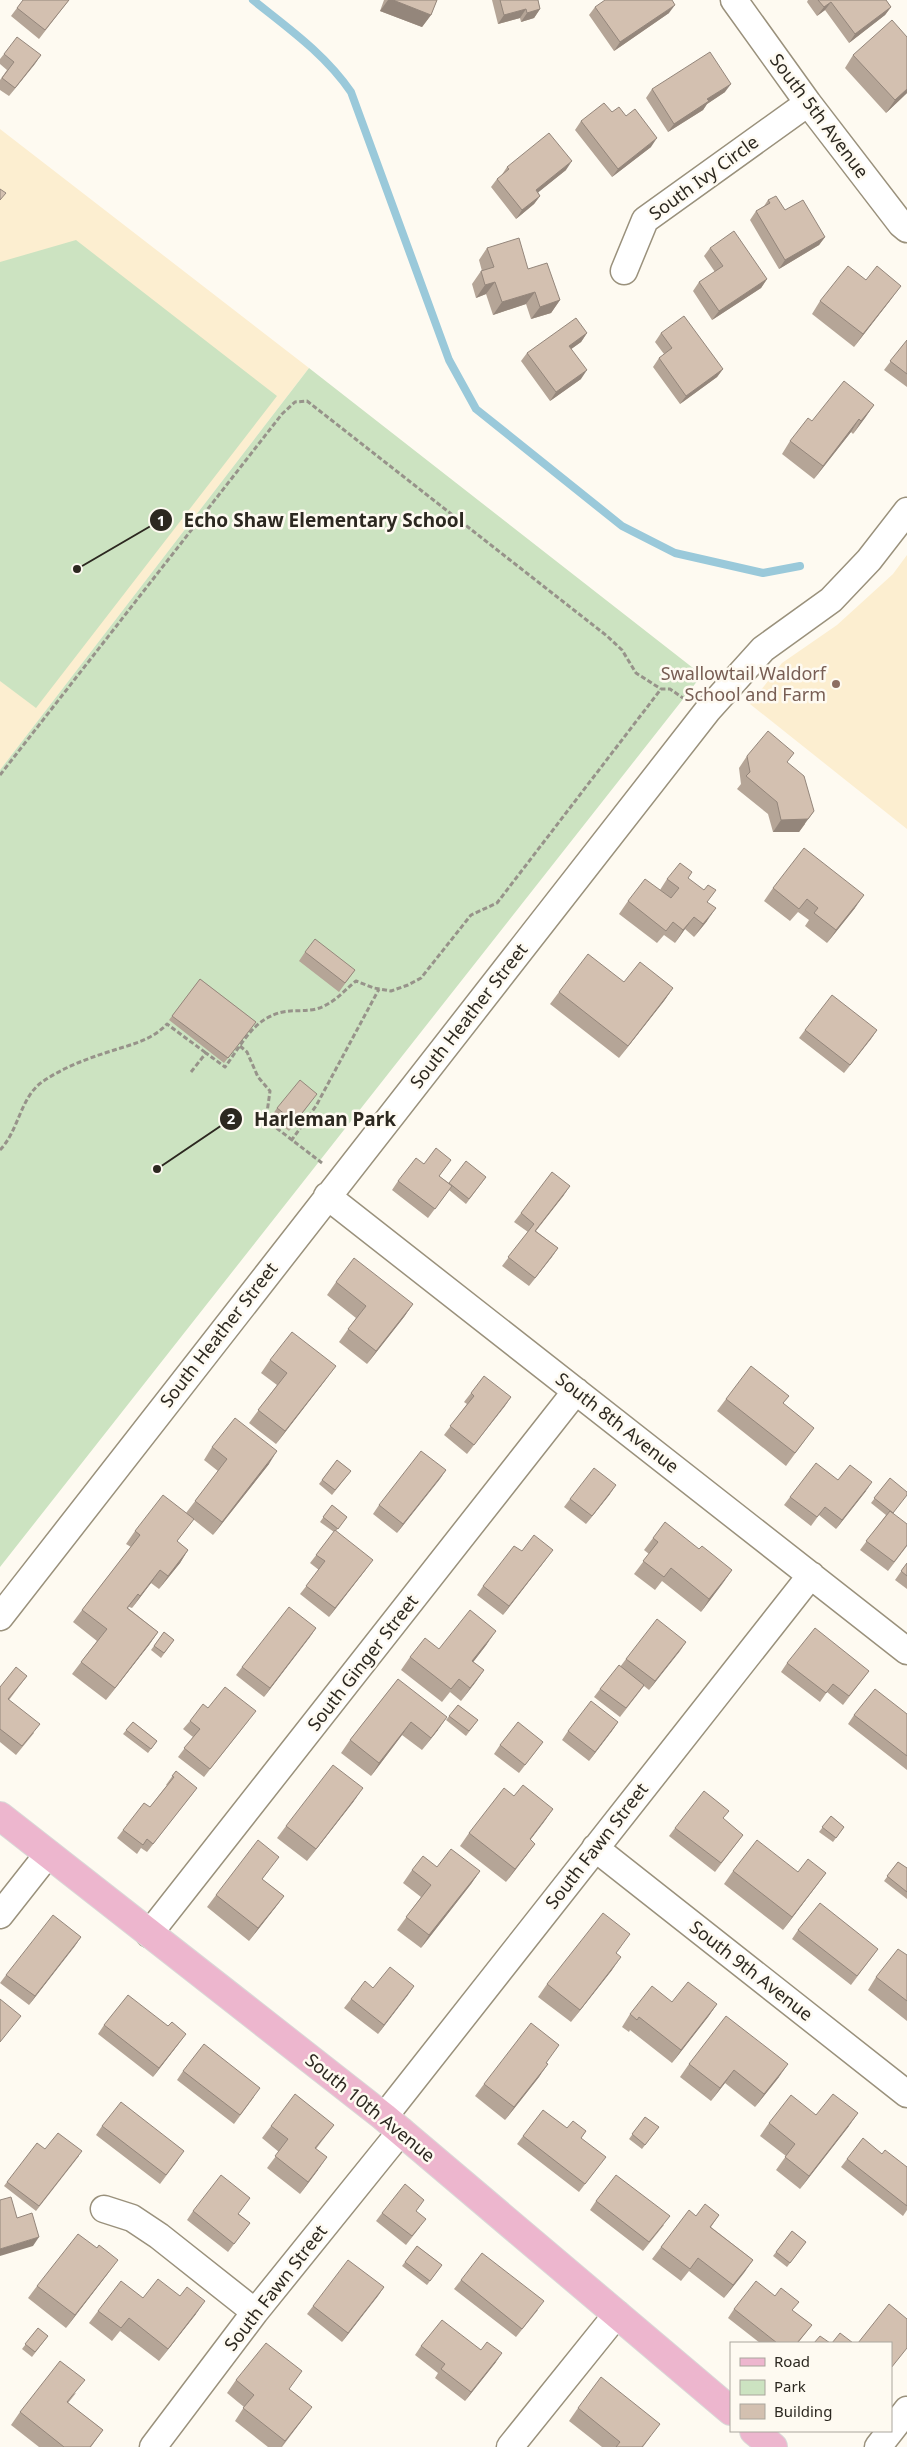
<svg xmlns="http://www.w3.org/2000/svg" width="907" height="2447" font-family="'Noto Sans',sans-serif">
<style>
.built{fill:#fceed0}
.park{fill:#cce3c1}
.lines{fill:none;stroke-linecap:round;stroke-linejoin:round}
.stream{stroke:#9ac9da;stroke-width:8}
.minor-casing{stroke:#9a917c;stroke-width:29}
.major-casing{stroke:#d9d8d7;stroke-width:30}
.path{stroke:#97938a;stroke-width:3;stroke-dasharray:5 2.5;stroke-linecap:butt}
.minor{stroke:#fff;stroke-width:26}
.major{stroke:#edb6ce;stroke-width:28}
.wall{fill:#b5a597}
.shaded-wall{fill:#94867b}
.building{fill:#d3c0b0;stroke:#94867b}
.education-dot{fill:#8d6e63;stroke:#fefaf1;stroke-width:2}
.labels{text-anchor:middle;stroke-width:5;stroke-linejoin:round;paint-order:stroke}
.street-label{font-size:18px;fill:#2c2820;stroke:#fefaf1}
.education-label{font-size:18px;fill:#785e54;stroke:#fefaf1;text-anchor:end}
.leader{fill:none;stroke:#2c2820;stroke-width:2}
.callout-dot{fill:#2c2820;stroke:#fefaf1;stroke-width:2}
.mark-label{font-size:15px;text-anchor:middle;font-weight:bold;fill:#fff}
.callout-label{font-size:19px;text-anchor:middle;font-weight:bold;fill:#2c2820;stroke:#fefaf1;stroke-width:5;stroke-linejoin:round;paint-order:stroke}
</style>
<rect width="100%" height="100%" fill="#fefaf1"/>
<path class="built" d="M0 129 309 368 0 770Z
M907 555V829L750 704 782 663 837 625 893 574Z"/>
<path class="park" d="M76 240 277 396 36 708 0 681V262Z
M309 368 702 675 0 1567V770Z"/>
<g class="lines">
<path class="stream" d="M253 0C288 28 325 54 351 92L449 360 476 409 622 526 675 553 763 573 800 566"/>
<g class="minor-casing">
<path id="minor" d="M734 0 808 103 901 224 907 229
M624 271 645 220 808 103
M327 1196 907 1651
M0 1617 708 710 763 649 831 600 869 560 907 511
M595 1848 907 2094
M0 1915 48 1854
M149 1934 576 1391
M384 2117 811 1575
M104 2209 132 2218 159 2236 255 2312
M153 2447 255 2312 401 2131
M510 2447 617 2314
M878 2447 907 2410"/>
</g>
<g class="major-casing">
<path id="major" d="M0 1816 384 2117 731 2411
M754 2431 773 2447"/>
</g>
<path class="path" d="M0 775 282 414 295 402 307 401 607 636 622 650 636 673 661 689
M240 1046 247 1052 258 1077 270 1091 266 1120 322 1163
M191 1072 206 1053 225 1067C237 1051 249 1028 267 1018 286 1007 298 1013 316 1009 334 1004 342 992 356 981L374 988 391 991 408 985 421 978 471 915 497 903 661 689H670L683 698
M291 1141 316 1106 379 989
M0 1150C19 1130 20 1098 42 1082 61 1069 83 1060 105 1053 128 1045 150 1042 167 1024L206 1053"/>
<use href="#minor" class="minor"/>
<use href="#major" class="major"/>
</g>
<path class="wall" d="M69 0 39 39 11 16 17 8Z
M384 0H437L431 15 422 27 380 11Z
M492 0H538L540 9 534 18 521 22 520 18 498 24Z
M808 0H886L891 7 885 15 849 43 825 10 817 16 807 2Z
M595 7 669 13 614 51 589 15Z
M4 54 41 55 9 96 0 90V80L7 70 0 64V59Z
M853 55 907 93 886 113 845 68Z
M652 89 725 92 707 104 703 110 668 132 646 98Z
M612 112 651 147 612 177 575 130 581 121Z
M507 167 566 170 538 192 540 196 534 204 516 219 491 187 497 179 501 176Z
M768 200 825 237 819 245 779 269 750 220 756 211 764 206Z
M487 248 528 269 560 300 551 313 531 319 526 304 493 315 486 294 476 298 472 284 481 271H482L479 260Z
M710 248 767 279 761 288 712 320 693 291 699 282 715 272 704 256Z
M866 280 892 298 854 347 812 314 820 301Z
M587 333 581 342 571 349 581 379 550 401 521 361 527 353Z
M661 333 723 369 717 377 680 404 653 367 659 358 664 354 655 342Z
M907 340V387L884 370Z
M874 405 853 434 851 432 814 479 782 454 790 441 812 421Z
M747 756 788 763 805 824 799 832H773L768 814 737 789 741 784 739 768Z
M688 878 708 902 707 921 694 937 685 929 675 943 664 935 657 943 619 914 628 901 660 890 667 879Z
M773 888 855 908 827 943 805 926 809 920 798 912 790 921 764 901Z
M305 952 355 970 339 992 299 961Z
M200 979 256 1022 224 1063 169 1020Z
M624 982 673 988 664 1001 619 1058 550 1004 559 992Z
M805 1030H877L844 1073 799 1038Z
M311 1102 289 1131 271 1117 277 1108Z
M424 1164 445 1168 439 1176 449 1183 486 1177 466 1204 449 1190 428 1218 392 1190 398 1181Z
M564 1195 536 1231 558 1248 529 1286 502 1266 528 1232 514 1222 521 1213Z
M336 1282 413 1304 404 1317 367 1364 339 1342 356 1318 327 1295Z
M270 1360 327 1378 276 1444 249 1423 277 1385 261 1373Z
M471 1393 511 1397 467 1454 444 1435 467 1404 464 1402Z
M789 1396 783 1403 805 1440 786 1466 717 1411 726 1399Z
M212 1447 269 1464 213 1535 193 1519 177 1541 188 1550 180 1563 159 1589 151 1583 132 1608 129 1607 128 1608 158 1632 149 1645 106 1700 72 1674 97 1641 73 1622 82 1610 131 1547 126 1544 135 1531 186 1513 218 1471 204 1460Z
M337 1460 351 1471 332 1495 319 1484Z
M446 1470 397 1533 373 1514 379 1505Z
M890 1478 893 1513 907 1546 888 1571 860 1550 886 1515 871 1503Z
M838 1480 866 1491 836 1529 819 1515 811 1526 784 1505 790 1497Z
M610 1494 586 1524 564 1507 570 1499Z
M332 1505 347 1517 336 1531 367 1568 329 1617 300 1594 319 1570 310 1563 334 1532 320 1522Z
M653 1538 699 1549 732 1570 701 1612 662 1581 655 1590 634 1574 649 1554 644 1550Z
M522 1551 547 1558 503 1615 477 1595 483 1586Z
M907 1563V1589L895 1580Z
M316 1628 264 1697 236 1675 242 1667Z
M164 1632 174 1640 161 1658 151 1650Z
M686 1642 649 1690 644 1686 620 1717 594 1697 600 1689 620 1667 626 1659Z
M487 1644 473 1662 484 1670 461 1701 450 1692 442 1702 401 1670 410 1657 439 1649Z
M787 1663 869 1671 843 1705 827 1692 820 1702 781 1672Z
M27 1676 9 1700 34 1733 16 1755 0 1742V1687Z
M398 1679 438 1730 422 1750 402 1735 371 1776 341 1753 350 1740Z
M458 1705 478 1720 466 1736 446 1720Z
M208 1708 249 1720 204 1777 178 1757 193 1737 183 1729 190 1721Z
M907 1714V1770L848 1724 854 1715Z
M133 1722 157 1741 148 1753 123 1734Z
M618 1722 589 1761 562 1740 568 1731Z
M543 1742 519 1773 494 1754 500 1745Z
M176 1771 190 1796 147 1852 141 1848 137 1854 117 1838 123 1830 150 1807 167 1785H166Z
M514 1796 553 1809 530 1840 535 1844 506 1882 460 1846 469 1833Z
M354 1801 307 1861 277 1838 286 1826Z
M831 1816 844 1827 833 1842 819 1832Z
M675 1828 743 1835 715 1872 669 1836Z
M898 1862 907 1868V1899L884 1881Z
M437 1867 480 1871 471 1884 421 1948 397 1930 421 1897 403 1883 412 1870Z
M270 1869 262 1879 284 1896 249 1941 207 1907 216 1895Z
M733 1871 798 1872 826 1873 817 1885 783 1930 724 1884Z
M798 1930 878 1949 851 1985 792 1939Z
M81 1937 29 2005 0 1983 6 1975Z
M621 1947 616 1953 612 1970 571 2022 538 1997 547 1984Z
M907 1955V2021L868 1990 876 1977Z
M414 1986 378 2034 344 2008 351 1999 373 1988Z
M672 2002 717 2004 708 2017 672 2063 630 2030 629 2032 622 2027 630 2014Z
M104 2025 180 2042 153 2077 98 2034Z
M546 2063 539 2077 505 2120 475 2096 484 2084Z
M689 2064 779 2077 755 2107 725 2083 711 2101 680 2077Z
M183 2071 254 2097 234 2124 177 2080Z
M816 2115 849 2126 800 2189 776 2170 786 2156 760 2136 769 2123Z
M645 2117 659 2127 642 2149 629 2139Z
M334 2125 316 2149 318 2170 300 2194 267 2168 279 2152 262 2138 271 2126Z
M102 2126 178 2160 160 2184 96 2135Z
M567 2128 586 2131 581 2138 599 2166 579 2192 517 2144 523 2136Z
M45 2149 79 2156 36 2211 4 2186 7 2182Z
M882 2154 907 2167V2210L903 2216 841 2167 847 2159Z
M596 2201 664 2225 643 2251 590 2210Z
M193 2211 239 2214 250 2223 228 2252 187 2220Z
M416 2211 420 2227 406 2245 376 2221 382 2213Z
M719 2215 711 2227 753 2260 724 2298 689 2271 681 2281 652 2259 661 2247 696 2216Z
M792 2231 806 2242 787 2267 773 2256Z
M417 2246 442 2265 427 2285 402 2266Z
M96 2248 109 2272 66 2328 28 2298 37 2286Z
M461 2280 538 2310 516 2337 454 2289Z
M384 2287 342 2342 307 2314 313 2306Z
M143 2298 196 2314 159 2361 120 2331 112 2341 89 2323 98 2311Z
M734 2309 793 2311 812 2325 798 2343H760L728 2318Z
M38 2328 48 2336 32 2357 22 2349Z
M421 2346 496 2362 465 2401 435 2378 438 2373 415 2355Z
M236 2380 289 2389 303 2419 282 2447H268L235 2421 244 2407 227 2393Z
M76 2393 68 2403 103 2430 91 2447H39L11 2425 20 2412Z
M578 2408 651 2436 643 2447H602L569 2421Z"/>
<path class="shaded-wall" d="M388 0H393L431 15 422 27 380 11Z
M831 2 825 10 817 16 824 7Z
M675 5 669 13 614 51 620 42Z
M891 7 885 15 849 43 855 34Z
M526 9 520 18 498 24 504 15Z
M540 9 534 18 521 22 527 13Z
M41 55 35 64 9 96 15 88Z
M731 84 725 92 707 104 703 110 668 132 674 124 707 99Z
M907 89V93L886 113 895 100Z
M657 138 651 147 612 177 618 169Z
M572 161 566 170 530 199 536 190Z
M540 196 534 204 516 219 522 210Z
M825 237 819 245 779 269 785 260Z
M767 279 761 288 712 320 719 311Z
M495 282 486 294 476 298 485 285Z
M901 286 892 298 854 347 863 334Z
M535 292 526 304 493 315 502 302Z
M560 300 551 313 531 319 540 307Z
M587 333 581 342 563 355 569 346Z
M723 369 717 377 680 404 686 396Z
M587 370 581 379 550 401 556 392Z
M874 405 865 418 853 434 861 421Z
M859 419 851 432 814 479 823 466Z
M814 811 799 832H773L781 820Z
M864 895 855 908 827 943 836 930Z
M716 908 707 921 694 937 703 924Z
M694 917 685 929 675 943 683 930Z
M673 988 664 1001 619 1058 628 1046Z
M877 1030 871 1039 844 1073 850 1065Z
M570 1186 564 1195 529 1239 535 1231Z
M558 1248 552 1257 529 1286 535 1278Z
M413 1304 404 1317 367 1364 376 1351Z
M336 1366 327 1378 276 1444 285 1431Z
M511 1397 505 1406 467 1454 474 1445Z
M277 1451 269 1464 213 1535 222 1522Z
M446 1470 440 1479 397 1533 403 1524Z
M872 1482 866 1491 836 1529 842 1520Z
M616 1485 610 1494 586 1524 592 1516Z
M188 1550 180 1563 159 1589 168 1576Z
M553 1550 547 1558 503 1615 509 1606Z
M373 1560 367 1568 329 1617 335 1608Z
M160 1570 151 1583 132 1608 140 1596Z
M732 1570 723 1583 701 1612 709 1599Z
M316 1628 310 1637 264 1697 270 1688Z
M496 1631 487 1644 464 1674 472 1661Z
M158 1632 149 1645 106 1700 115 1688Z
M686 1642 680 1651 649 1690 655 1681Z
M484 1670 475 1683 461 1701 470 1688Z
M447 1717 438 1730 422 1750 431 1738Z
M411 1722 402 1735 371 1776 379 1763Z
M618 1722 612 1731 589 1761 595 1752Z
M197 1788 190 1796 147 1852 153 1844Z
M363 1788 354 1801 307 1861 316 1849Z
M553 1809 544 1822 521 1852 530 1839Z
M535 1844 526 1856 506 1882 515 1869Z
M480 1871 471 1884 421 1948 429 1935Z
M826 1873 817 1885 783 1930 792 1917Z
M284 1896 275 1908 249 1941 258 1928Z
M81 1937 75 1946 29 2005 35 1996Z
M621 1957 612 1970 571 2022 580 2010Z
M414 1986 408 1995 378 2034 384 2025Z
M717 2004 708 2017 672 2063 681 2050Z
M186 2034 180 2042 153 2077 159 2068Z
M548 2064 539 2077 505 2120 514 2107Z
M788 2064 779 2077 755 2107 764 2094Z
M734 2070 725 2083 711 2101 720 2088Z
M858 2113 849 2126 800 2189 809 2176Z
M327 2157 318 2170 300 2194 308 2182Z
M39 2237 33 2246 0 2256V2249Z
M118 2260 109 2272 66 2328 75 2315Z
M753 2260 744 2273 724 2298 733 2285Z
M384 2287 378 2296 342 2342 348 2333Z
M205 2301 196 2314 159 2361 168 2349Z
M502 2353 496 2362 465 2401 471 2392Z
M312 2407 303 2419 281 2447 285 2441Z"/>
<path class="building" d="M23 0H69L45 30 17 8Z
M393 0H437L431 15Z
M500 0H538L540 9 527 13 526 9 504 15Z
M605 0H672L675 5 620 42 595 7Z
M818 0H886L891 7 855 34 831 2 824 7Z
M892 20 907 37V89L895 100 853 55Z
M17 37 41 55 15 88 2 78 14 62 4 54Z
M710 52 731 84 707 99 709 101 674 124 652 89Z
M604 103 612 112 619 107 626 116 635 109 657 138 618 169 581 121Z
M549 133 572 161 536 190 540 196 522 210 497 179 509 169 507 167Z
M0 189 6 193 0 200Z
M776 196 785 210 803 200 825 237 785 260 756 211 770 203 768 200Z
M734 231 767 279 719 311 699 282 723 266 710 248Z
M519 238 528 269 547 263 560 300 540 307 535 292 502 302 495 282 485 285 481 271 494 267 487 248Z
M848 266 866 280 877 266 901 286 863 334 820 301Z
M684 316 723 369 686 396 659 358 672 348 661 333Z
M576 318 587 333 569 346 587 370 556 392 527 353Z
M907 340V374L890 361Z
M844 381 874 405 861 421 859 419 823 466 790 441 808 418 812 421Z
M768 731 794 753 787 762 804 776 814 811 808 819 781 820 777 802 746 776 750 772 747 756Z
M804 848 864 895 836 930 814 913 818 908 807 899 799 909 773 888Z
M680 863 692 872 688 878 704 890 708 885 716 890 707 902 716 908 703 924 694 917 683 930 673 922 666 931 628 901 645 879 671 898 679 888 667 879Z
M315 939 355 970 345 983 305 952Z
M588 954 624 982 640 962 673 988 628 1046 559 992Z
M200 979 256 1022 228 1058 172 1016Z
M832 995 877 1030 850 1065 805 1030Z
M300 1080 317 1094 295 1122 277 1108Z
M436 1148 451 1160 439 1176 452 1186 435 1209 398 1181 416 1158 424 1164Z
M466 1161 486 1177 469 1199 449 1183Z
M552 1172 570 1186 535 1231 558 1248 535 1278 508 1257 534 1224 521 1213Z
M354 1258 413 1304 376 1351 348 1329 366 1306 336 1282Z
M292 1332 336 1366 285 1431 258 1410 287 1373 270 1360Z
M751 1366 789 1396 783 1403 814 1428 795 1453 726 1399Z
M484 1376 511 1397 474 1445 450 1426 474 1396 471 1393Z
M235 1418 277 1451 222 1522 195 1501 227 1459 212 1447Z
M421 1451 446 1470 403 1524 379 1505Z
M337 1460 351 1471 335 1490 322 1480Z
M816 1463 838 1480 850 1465 872 1482 842 1520 825 1507 817 1517 790 1497Z
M594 1468 616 1485 592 1516 570 1499Z
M890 1478 907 1492V1495L893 1513 874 1498Z
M163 1495 194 1519 177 1541 188 1550 168 1576 160 1570 140 1596 138 1594 127 1608 158 1632 115 1688 81 1662 107 1629 82 1610 140 1535 135 1531Z
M332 1505 347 1517 338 1529 323 1517Z
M890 1511 907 1524V1545L894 1562 866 1541Z
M665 1522 699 1549 702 1546 732 1570 709 1599 671 1568 664 1577 643 1561 658 1542 653 1538Z
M335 1530 373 1560 335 1608 306 1586 325 1561 316 1555Z
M534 1535 553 1550 509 1606 483 1586 514 1546 522 1551Z
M907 1563V1576L901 1571Z
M289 1607 316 1628 270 1688 242 1667Z
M470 1610 496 1631 472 1661 484 1670 470 1688 459 1679 451 1689 410 1657 425 1638 439 1649Z
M657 1619 686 1642 655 1681 626 1659Z
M815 1628 869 1671 849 1696 833 1684 826 1693 787 1663Z
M164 1632 174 1640 164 1653 154 1646Z
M619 1665 644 1685 626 1708 600 1689Z
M16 1667 27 1676 8 1699 40 1724 22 1746 0 1729V1687Z
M398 1679 447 1717 431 1738 411 1722 379 1763 350 1740Z
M225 1687 256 1711 210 1769 184 1748 200 1729 190 1721 203 1704 208 1708Z
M875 1689 907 1714V1756L854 1715Z
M591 1701 618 1722 595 1752 568 1731Z
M458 1705 478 1720 469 1731 449 1716Z
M133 1722 157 1741 151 1749 126 1730Z
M518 1722 543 1742 525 1765 500 1745Z
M333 1765 363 1788 316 1849 286 1826Z
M176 1771 197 1788 153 1844 147 1839 143 1845 123 1830 144 1803 150 1807 174 1777 172 1776Z
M523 1785 553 1809 530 1839 535 1844 515 1869 469 1833 504 1788 514 1796Z
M704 1791 729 1811 723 1818 743 1835 721 1863 675 1828Z
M831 1816 844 1827 836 1838 822 1827Z
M258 1840 279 1857 262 1879 284 1896 258 1928 216 1895Z
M757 1840 798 1872 808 1859 826 1873 792 1917 733 1871Z
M451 1849 480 1871 429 1935 406 1917 431 1885 412 1870 423 1856 437 1867Z
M898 1862 907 1868V1892L887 1876Z
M820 1903 878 1949 857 1976 798 1930Z
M603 1913 630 1934 616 1953 621 1957 580 2010 547 1984Z
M53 1915 81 1937 35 1996 6 1975Z
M898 1949 907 1955V2001L876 1977Z
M390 1967 414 1986 384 2025 351 1999 365 1981 373 1988Z
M688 1982 717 2004 681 2050 639 2017 637 2020 630 2014 652 1986 672 2002Z
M128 1995 168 2026 172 2022 186 2034 159 2068 104 2025Z
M0 1999 21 2016 0 2042Z
M726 2016 788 2064 764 2094 734 2070 720 2088 689 2064Z
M531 2023 559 2045 546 2063 548 2064 514 2107 484 2084Z
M204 2044 260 2088 240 2115 183 2071Z
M295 2094 334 2125 315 2148 327 2157 308 2182 275 2156 288 2139 271 2126Z
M833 2094 858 2113 809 2176 785 2157 795 2144 769 2123 791 2095 816 2115Z
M121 2102 184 2151 166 2175 102 2126Z
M543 2110 567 2128 573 2121 586 2131 581 2138 606 2157 585 2184 523 2136Z
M645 2117 659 2127 645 2145 632 2134Z
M58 2133 82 2151 39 2206 7 2182 37 2143 45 2149Z
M863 2138 882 2154 885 2150 907 2167V2206L847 2159Z
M221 2175 250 2198 238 2214 250 2223 234 2244 193 2211Z
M616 2175 670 2216 649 2242 596 2201Z
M405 2184 424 2200 416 2211 426 2219 412 2236 382 2213Z
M11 2197 17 2218 32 2213 39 2237 0 2249V2200Z
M705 2204 719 2215 710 2227 753 2260 733 2285 698 2258 690 2269 661 2247 689 2210 696 2216Z
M792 2231 806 2242 790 2263 776 2252Z
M78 2234 97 2248 99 2245 118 2260 75 2315 37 2286Z
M417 2246 442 2265 430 2281 405 2262Z
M482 2253 544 2301 522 2329 461 2280Z
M348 2260 384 2287 348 2333 313 2306Z
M158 2279 180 2296 187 2287 205 2301 168 2349 129 2318 121 2328 98 2311 121 2281 143 2298Z
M756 2281 775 2296 781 2288 799 2302 792 2310 812 2325 797 2343H777L734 2309Z
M889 2304 907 2319V2348L891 2368V2343H858Z
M442 2320 481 2350 487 2342 502 2353 471 2392 441 2369 445 2364 421 2346Z
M38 2328 48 2336 35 2352 25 2344Z
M840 2333 853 2343H832Z
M820 2336 830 2343H814Z
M266 2343 302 2371 289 2389 312 2407 285 2441 243 2408 254 2395 236 2380Z
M60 2361 85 2380 67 2402 103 2430 90 2447H64L20 2412Z
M601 2377 660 2424 642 2447H616L620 2442 578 2408Z"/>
<circle class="education-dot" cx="836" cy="684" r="5"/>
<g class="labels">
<g class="street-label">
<text transform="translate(819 116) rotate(53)" y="6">South 5th Avenue</text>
<text transform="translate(704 178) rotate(-36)" y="6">South Ivy Circle</text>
<text transform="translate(469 1016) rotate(-52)" y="6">South Heather Street</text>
<text transform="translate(219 1335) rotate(-52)" y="6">South Heather Street</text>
<text transform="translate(617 1423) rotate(38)" y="6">South 8th Avenue</text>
<text transform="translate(363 1663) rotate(-52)" y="6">South Ginger Street</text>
<text transform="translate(597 1846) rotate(-52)" y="6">South Fawn Street</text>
<text transform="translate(751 1971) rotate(38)" y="6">South 9th Avenue</text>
<text transform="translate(370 2108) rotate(39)" y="6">South 10th Avenue</text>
<text transform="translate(276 2288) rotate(-52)" y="6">South Fawn Street</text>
</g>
<g class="education-label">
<text x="826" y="680">Swallowtail Waldorf<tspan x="826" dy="21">School and Farm</tspan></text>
</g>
</g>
<path class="leader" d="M77 569L161 520M157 1169L231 1119"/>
<g class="callout-dot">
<circle cx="77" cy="569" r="5"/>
<circle cx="157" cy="1169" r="5"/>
<circle cx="161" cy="520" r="12"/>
<circle cx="231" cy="1119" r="12"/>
</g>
<g class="mark-label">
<text x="161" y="526">1</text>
<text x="231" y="1124">2</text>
</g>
<g class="callout-label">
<text x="324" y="527">Echo Shaw Elementary School</text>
<text x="325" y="1126">Harleman Park</text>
</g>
<rect x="730" y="2342" width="162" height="90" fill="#fefaf1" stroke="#aaa69d"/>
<rect x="740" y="2358" width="25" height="8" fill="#edb6ce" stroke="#aaa69d"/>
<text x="774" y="2367" font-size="15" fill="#2c2820">Road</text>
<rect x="740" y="2380" width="25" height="15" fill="#cce3c1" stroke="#aaa69d"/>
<text x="774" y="2392" font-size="15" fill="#2c2820">Park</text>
<rect x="740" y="2404" width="25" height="15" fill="#d3c0b0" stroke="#aaa69d"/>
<text x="774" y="2417" font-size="15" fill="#2c2820">Building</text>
</svg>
